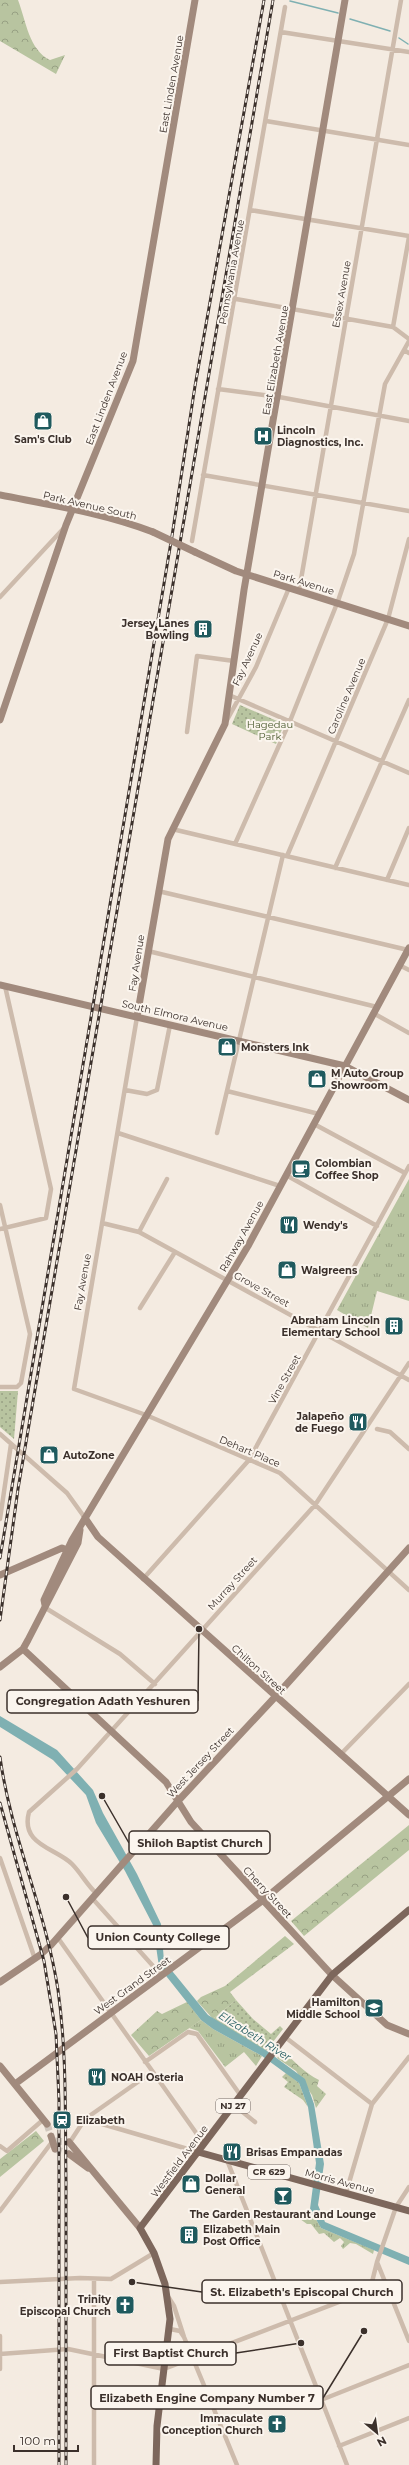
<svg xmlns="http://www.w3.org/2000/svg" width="409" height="2465" font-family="Montserrat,sans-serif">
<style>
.grass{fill:url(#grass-tufts)}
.forest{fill:url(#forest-crowns)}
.park{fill:url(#park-dots)}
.water{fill:#7fb0b2}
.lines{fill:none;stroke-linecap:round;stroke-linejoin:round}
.stream{stroke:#7fb0b2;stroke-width:1.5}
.secondary-tunnel{stroke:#cfc6bd;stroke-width:7;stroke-dasharray:7 3.5;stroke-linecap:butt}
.street{stroke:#cdbbac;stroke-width:4.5}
.secondary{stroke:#a18a7d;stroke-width:7}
.primary{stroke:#7d675c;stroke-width:7}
.rail-casing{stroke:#3b302b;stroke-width:3}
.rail{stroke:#fbf5ee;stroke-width:1.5;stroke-dasharray:4.5;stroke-linecap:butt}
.secondary-bridge{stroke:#a18a7d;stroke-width:7}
.labels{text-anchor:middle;stroke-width:4;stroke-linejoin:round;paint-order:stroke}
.shield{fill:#fbf5ee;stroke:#756b66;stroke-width:1}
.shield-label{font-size:9px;font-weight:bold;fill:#3b302b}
.street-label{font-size:10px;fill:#3b302b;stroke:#fbf5ee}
.poi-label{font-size:10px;font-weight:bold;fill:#3b302b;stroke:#fbf5ee;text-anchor:start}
.park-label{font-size:10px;fill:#4a5a2e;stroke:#fbf5ee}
.water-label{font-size:11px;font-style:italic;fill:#1f5a5e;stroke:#fbf5ee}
.leader{fill:none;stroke:#3b302b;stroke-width:1.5}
.callout-dot{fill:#3b302b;stroke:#fbf5ee;stroke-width:1.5}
.callout{fill:#fbf5ee;stroke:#3b302b;stroke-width:1.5}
.callout-label{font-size:11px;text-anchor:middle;font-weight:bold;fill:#3b302b}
</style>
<defs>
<pattern id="grass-tufts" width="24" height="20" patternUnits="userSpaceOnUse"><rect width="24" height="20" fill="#b8c4a0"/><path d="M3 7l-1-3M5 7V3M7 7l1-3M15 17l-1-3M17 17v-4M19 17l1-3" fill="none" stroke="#97a083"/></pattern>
<pattern id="forest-crowns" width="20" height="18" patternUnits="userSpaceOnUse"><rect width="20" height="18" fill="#b8c4a0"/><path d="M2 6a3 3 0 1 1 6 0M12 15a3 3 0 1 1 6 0" fill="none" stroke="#97a083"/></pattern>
<pattern id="park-dots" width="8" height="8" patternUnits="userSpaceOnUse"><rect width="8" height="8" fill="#b8c4a0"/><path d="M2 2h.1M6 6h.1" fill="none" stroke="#97a083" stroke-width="1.8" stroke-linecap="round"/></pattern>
</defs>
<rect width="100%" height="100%" fill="#f4ebe1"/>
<path class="grass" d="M409 1179V1301L377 1291 368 1328 337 1310Z
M201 2020 213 2029 262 2056 256 2066 244 2052 225 2067 198 2031 189 2028Z
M310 2209 321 2228 374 2250 373 2254 356 2244 350 2243 343 2249 341 2246 344 2242 340 2238 334 2242 324 2233 319 2234 311 2224H307L300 2219Z"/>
<path class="forest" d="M0 0H18C26 21 29 50 50 60L65 55 56 74 0 41Z
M409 1825V1850L304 1936 291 1921Z
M285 1936 294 1944 230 1992 236 2000 213 2019 197 2001 201 1997 225 1986Z
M187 2002 201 2020 149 2056 131 2035 157 2011 162 2014Z
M283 2051C294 2061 305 2073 319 2080L317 2086 326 2094 316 2108 312 2095 296 2071 277 2058Z
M36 2131 44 2141 0 2177V2159Z"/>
<path class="park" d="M240 705 284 724 276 744 232 724Z
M0 1391H18L14 1439 0 1427Z
M236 2000 253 2019 271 2034 280 2026 283 2029 266 2051 213 2019Z
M286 2073 299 2083 308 2107 303 2100 284 2087 288 2082 282 2077Z"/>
<path class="water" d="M0 1716 57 1750 93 1790 103 1813 137 1874 161 1924 164 1961 208 2015 267 2051 305 2079 314 2104 324 2164 318 2205 325 2222 409 2257V2265L321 2228 310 2209 316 2163 308 2107 299 2083 262 2056 213 2029 201 2020 159 1967 153 1925 125 1871 96 1823 86 1795 53 1760 0 1727Z"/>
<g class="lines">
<path class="stream" d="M290 1 338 13
M350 19 390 31
M399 38 408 44"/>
<path class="secondary-tunnel" d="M47 2124 51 2136
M55 2141 69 2142
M55 2149 69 2154"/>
<path class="street" d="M281 32 409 52
M266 121 409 145
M250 210 409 236
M236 299 393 327 409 339
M393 327 409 237
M404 350 409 353
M218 389 279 397 409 421
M203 475 409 511
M192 541 285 7
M299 591 401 0
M0 597 64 528
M229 695 409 773
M227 720 256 667 289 588
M187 732 197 656 234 661
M172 829 409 885
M235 844 290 721 338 601 354 554 385 384 409 341
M287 856 388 619 409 539
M335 868 409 700
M387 880 409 828
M158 891 408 950
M148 951 377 1007
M399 965 409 970
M373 1013 409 1033
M137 1017 74 1389 146 1415 280 1473 409 1590
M125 1090 147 1094 157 1090 170 1025
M227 1091 319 1114
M314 1124 405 1173
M118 1133 280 1186
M217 1133 283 855
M286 1175 377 1226
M0 1205 30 1334 21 1383 17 1387H0
M102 1223 139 1232 409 1380
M0 1229 46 1218 51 1189 5 986
M139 1232 167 1179
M140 1308 175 1252
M377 1429 390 1432 409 1449
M0 1434 67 1493 85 1518
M0 1519 11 1444
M143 1579 249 1460 409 1166
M44 1607 120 1654 155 1684
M340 1755 409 1684
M0 1858 35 1959
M96 1893C87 1885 81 1873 72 1864 56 1848 20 1845 29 1812L77 1769 315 1505 409 1363
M92 1898 162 1976
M58 1938 204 2144
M285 2037 372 2104
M145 2062 188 2032 197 2034 241 2096
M234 2105 255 2122
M85 2119 152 2072
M70 2142 85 2119 198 2152
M0 2146 7 2151 44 2119
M227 2160 347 2465
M409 2187 396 2207 377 2262 409 2341
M346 2193 372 2104 409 2057
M0 2211 52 2142
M94 2279V2465
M0 2282 80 2278 111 2279 154 2253
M370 2290 377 2262
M169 2298 174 2306 184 2337 237 2465
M170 2329 180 2331 184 2337
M0 2336V2369
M0 2354 68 2349 164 2369 386 2284
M321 2400 409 2365
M339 2446 409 2418"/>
<path class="secondary" d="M0 495C51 505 104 513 153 532
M195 552 236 571 409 626
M0 720 66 525 133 361 195 0
M0 985 345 1066 409 1100
M137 1017 168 839 225 724 244 590 345 0
M85 1518 98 1537 409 1815
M0 1575 62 1548 67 1550
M45 1605 44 1600 72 1540 248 1246 409 948
M23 1649 166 1782 191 1822 332 1975 387 2025 409 2034
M0 1667 23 1649 28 1640 78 1543 80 1530
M0 1982 40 1955 51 1945 178 1801 276 1696 409 1548
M0 2066 47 2124
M15 2084 262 1901 409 1779
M51 2136 55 2149
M69 2142 140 2228
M69 2154 88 2168"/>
<path class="primary" d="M198 2152 409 2211
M156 2465 157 2426 170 2319 165 2284 154 2253 140 2228 332 1975 409 1910"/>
<g class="rail-casing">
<path id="rail" d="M0 1558 172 536 195 386 264 0
M0 1620 18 1489 273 0
M0 1757C11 1837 46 1911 58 1990 67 2054 65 2117 66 2181 66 2275 66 2370 66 2465
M0 1803 44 1961 56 2034 59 2101V2465"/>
</g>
<use href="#rail" class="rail"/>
<path class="secondary-bridge" d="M153 532 195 552"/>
</g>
<defs>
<g id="shop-square" transform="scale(1)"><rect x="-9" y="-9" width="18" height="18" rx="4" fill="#1f5a5e" stroke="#fbf5ee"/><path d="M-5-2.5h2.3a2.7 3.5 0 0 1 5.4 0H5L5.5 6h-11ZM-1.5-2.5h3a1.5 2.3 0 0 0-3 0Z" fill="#fff"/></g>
<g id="hospital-square" transform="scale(1)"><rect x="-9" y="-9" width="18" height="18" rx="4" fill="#1f5a5e" stroke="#fbf5ee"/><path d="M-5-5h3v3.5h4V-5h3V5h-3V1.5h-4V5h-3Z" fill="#fff"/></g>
<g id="building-square" transform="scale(1)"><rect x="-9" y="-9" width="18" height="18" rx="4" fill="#1f5a5e" stroke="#fbf5ee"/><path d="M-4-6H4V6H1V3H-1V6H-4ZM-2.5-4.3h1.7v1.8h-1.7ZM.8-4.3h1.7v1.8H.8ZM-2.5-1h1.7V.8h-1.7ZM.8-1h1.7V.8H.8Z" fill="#fff"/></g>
<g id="cafe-square" transform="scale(1)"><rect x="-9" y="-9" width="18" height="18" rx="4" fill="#1f5a5e" stroke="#fbf5ee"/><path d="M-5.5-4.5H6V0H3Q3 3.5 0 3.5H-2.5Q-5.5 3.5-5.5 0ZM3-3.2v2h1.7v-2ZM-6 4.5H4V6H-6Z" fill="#fff"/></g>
<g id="restaurant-square" transform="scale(1)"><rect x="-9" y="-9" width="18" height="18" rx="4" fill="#1f5a5e" stroke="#fbf5ee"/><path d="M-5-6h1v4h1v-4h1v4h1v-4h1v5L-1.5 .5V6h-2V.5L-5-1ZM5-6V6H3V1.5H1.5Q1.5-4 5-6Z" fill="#fff"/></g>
<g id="school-square" transform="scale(1)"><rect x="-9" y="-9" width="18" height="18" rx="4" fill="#1f5a5e" stroke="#fbf5ee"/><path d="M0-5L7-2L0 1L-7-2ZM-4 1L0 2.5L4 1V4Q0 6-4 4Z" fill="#fff"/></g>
<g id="station-square" transform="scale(1)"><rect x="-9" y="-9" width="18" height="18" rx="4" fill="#1f5a5e" stroke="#fbf5ee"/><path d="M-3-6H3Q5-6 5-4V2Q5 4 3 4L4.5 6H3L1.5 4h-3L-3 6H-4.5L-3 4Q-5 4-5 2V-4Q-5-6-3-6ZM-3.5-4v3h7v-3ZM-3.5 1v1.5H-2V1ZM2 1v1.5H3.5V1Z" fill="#fff"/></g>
<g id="bar-square" transform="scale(1)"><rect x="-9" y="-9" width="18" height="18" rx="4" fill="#1f5a5e" stroke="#fbf5ee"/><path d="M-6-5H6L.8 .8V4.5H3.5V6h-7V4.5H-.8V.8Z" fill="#fff"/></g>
<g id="church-square" transform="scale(1)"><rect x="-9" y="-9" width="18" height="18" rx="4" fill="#1f5a5e" stroke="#fbf5ee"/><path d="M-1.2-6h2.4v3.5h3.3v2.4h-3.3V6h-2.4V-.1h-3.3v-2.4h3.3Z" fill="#fff"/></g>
</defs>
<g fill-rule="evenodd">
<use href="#shop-square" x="43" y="421"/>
<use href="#hospital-square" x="263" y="436"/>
<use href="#building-square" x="203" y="629"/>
<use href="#shop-square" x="227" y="1047"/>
<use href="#shop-square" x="317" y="1079"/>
<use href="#cafe-square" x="301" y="1169"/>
<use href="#restaurant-square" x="289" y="1225"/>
<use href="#shop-square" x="287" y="1270"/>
<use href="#building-square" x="394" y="1326"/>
<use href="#restaurant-square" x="358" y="1422"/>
<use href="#shop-square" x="49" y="1455"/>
<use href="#school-square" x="374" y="2008"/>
<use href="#restaurant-square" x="97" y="2077"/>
<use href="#station-square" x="62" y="2120"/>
<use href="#restaurant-square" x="232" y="2152"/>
<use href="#shop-square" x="191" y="2184"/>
<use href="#bar-square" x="283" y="2196"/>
<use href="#building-square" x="189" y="2235"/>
<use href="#church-square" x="125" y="2305"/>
<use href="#church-square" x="277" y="2424"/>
</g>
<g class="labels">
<g class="shield">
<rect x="216" y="2099" width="34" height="14" rx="3"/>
<rect x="248" y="2165" width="42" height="14" rx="3"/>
</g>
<g class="shield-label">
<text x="233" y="2109">NJ 27</text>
<text x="269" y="2175">CR 629</text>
</g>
<g class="street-label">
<text transform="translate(171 84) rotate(-80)" y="4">East Linden Avenue</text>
<text transform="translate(231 272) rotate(-80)" y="4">Pennsylvania Avenue</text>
<text transform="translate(341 294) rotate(-80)" y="4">Essex Avenue</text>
<text transform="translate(275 360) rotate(-80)" y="4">East Elizabeth Avenue</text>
<text transform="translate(106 398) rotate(-69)" y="4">East Linden Avenue</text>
<text transform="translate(90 505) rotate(13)" y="4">Park Avenue South</text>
<text transform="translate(304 582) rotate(17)" y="4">Park Avenue</text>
<text transform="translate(247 659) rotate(-65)" y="4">Fay Avenue</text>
<text transform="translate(346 696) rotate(-67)" y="4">Caroline Avenue</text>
<text transform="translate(136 963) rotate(-81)" y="4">Fay Avenue</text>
<text transform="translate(175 1015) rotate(13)" y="4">South Elmora Avenue</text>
<text transform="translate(241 1236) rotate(-61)" y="4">Rahway Avenue</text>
<text transform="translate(82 1282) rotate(-80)" y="4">Fay Avenue</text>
<text transform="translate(262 1289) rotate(29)" y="4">Grove Street</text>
<text transform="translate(284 1379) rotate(-61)" y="4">Vine Street</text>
<text transform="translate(250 1451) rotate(23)" y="4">Dehart Place</text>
<text transform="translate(232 1583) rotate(-48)" y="4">Murray Street</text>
<text transform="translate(259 1669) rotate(42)" y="4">Chilton Street</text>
<text transform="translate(200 1762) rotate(-47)" y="4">West Jersey Street</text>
<text transform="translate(268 1892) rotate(47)" y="4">Cherry Street</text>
<text transform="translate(132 1985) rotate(-36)" y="4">West Grand Street</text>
<text transform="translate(179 2161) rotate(-53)" y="4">Westfield Avenue</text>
<text transform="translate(340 2181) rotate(15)" y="4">Morris Avenue</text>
</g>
<g class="poi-label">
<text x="277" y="434">Lincoln<tspan x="277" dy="12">Diagnostics, Inc.</tspan></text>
<text x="43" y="443" text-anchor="middle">Sam's Club</text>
<text x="189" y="627" text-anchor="end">Jersey Lanes<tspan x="189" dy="12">Bowling</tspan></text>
<text x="241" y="1051">Monsters Ink</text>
<text x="331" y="1077">M Auto Group<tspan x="331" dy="12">Showroom</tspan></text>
<text x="315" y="1167">Colombian<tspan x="315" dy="12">Coffee Shop</tspan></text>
<text x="303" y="1229">Wendy's</text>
<text x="301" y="1274">Walgreens</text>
<text x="380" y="1324" text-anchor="end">Abraham Lincoln<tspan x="380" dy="12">Elementary School</tspan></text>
<text x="344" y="1420" text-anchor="end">Jalapeño<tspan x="344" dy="12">de Fuego</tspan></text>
<text x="63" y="1459">AutoZone</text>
<text x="360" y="2006" text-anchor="end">Hamilton<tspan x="360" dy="12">Middle School</tspan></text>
<text x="111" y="2081">NOAH Osteria</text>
<text x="76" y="2124">Elizabeth</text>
<text x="246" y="2156">Brisas Empanadas</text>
<text x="205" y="2182">Dollar<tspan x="205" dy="12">General</tspan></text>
<text x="283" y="2218" text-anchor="middle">The Garden Restaurant and Lounge</text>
<text x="203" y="2233">Elizabeth Main<tspan x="203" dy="12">Post Office</tspan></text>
<text x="111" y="2303" text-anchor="end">Trinity<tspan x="111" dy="12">Episcopal Church</tspan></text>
<text x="263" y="2422" text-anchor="end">Immaculate<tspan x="263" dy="12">Conception Church</tspan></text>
</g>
<g class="park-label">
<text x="270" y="728">Hagedau<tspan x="270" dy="12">Park</tspan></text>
</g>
<g class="water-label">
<text transform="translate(255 2036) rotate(32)" y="4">Elizabeth River</text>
</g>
</g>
<path class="leader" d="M199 1629L198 1701M102 1796L129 1843M66 1897L88 1938M132 2282L202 2292M301 2343L236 2353M364 2331L323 2398"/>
<g class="callout-dot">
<circle cx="199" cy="1629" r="4"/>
<circle cx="102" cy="1796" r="4"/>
<circle cx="66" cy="1897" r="4"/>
<circle cx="132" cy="2282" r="4"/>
<circle cx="301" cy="2343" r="4"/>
<circle cx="364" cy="2331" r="4"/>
</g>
<g class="callout">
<rect x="7" y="1690" width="191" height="23" rx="4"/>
<rect x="129" y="1831" width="141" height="23" rx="4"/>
<rect x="88" y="1926" width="141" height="23" rx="4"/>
<rect x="202" y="2280" width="200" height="23" rx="4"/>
<rect x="105" y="2342" width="131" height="23" rx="4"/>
<rect x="91" y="2386" width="232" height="23" rx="4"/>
</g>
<g class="callout-label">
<text x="103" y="1705">Congregation Adath Yeshuren</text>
<text x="200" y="1847">Shiloh Baptist Church</text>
<text x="158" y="1941">Union County College</text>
<text x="302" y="2296">St. Elizabeth's Episcopal Church</text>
<text x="171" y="2357">First Baptist Church</text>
<text x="207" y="2402">Elizabeth Engine Company Number 7</text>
</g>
<g transform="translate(377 2433) rotate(151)" stroke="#fbf5ee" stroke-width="3" paint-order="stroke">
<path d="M0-3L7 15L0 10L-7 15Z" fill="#3b302b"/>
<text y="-6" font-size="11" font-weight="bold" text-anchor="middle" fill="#3b302b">N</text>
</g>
<path d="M14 2445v6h64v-6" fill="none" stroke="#3b302b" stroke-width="2"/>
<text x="20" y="2445" font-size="12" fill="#3b302b" stroke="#fbf5ee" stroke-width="3" paint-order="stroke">100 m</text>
</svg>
